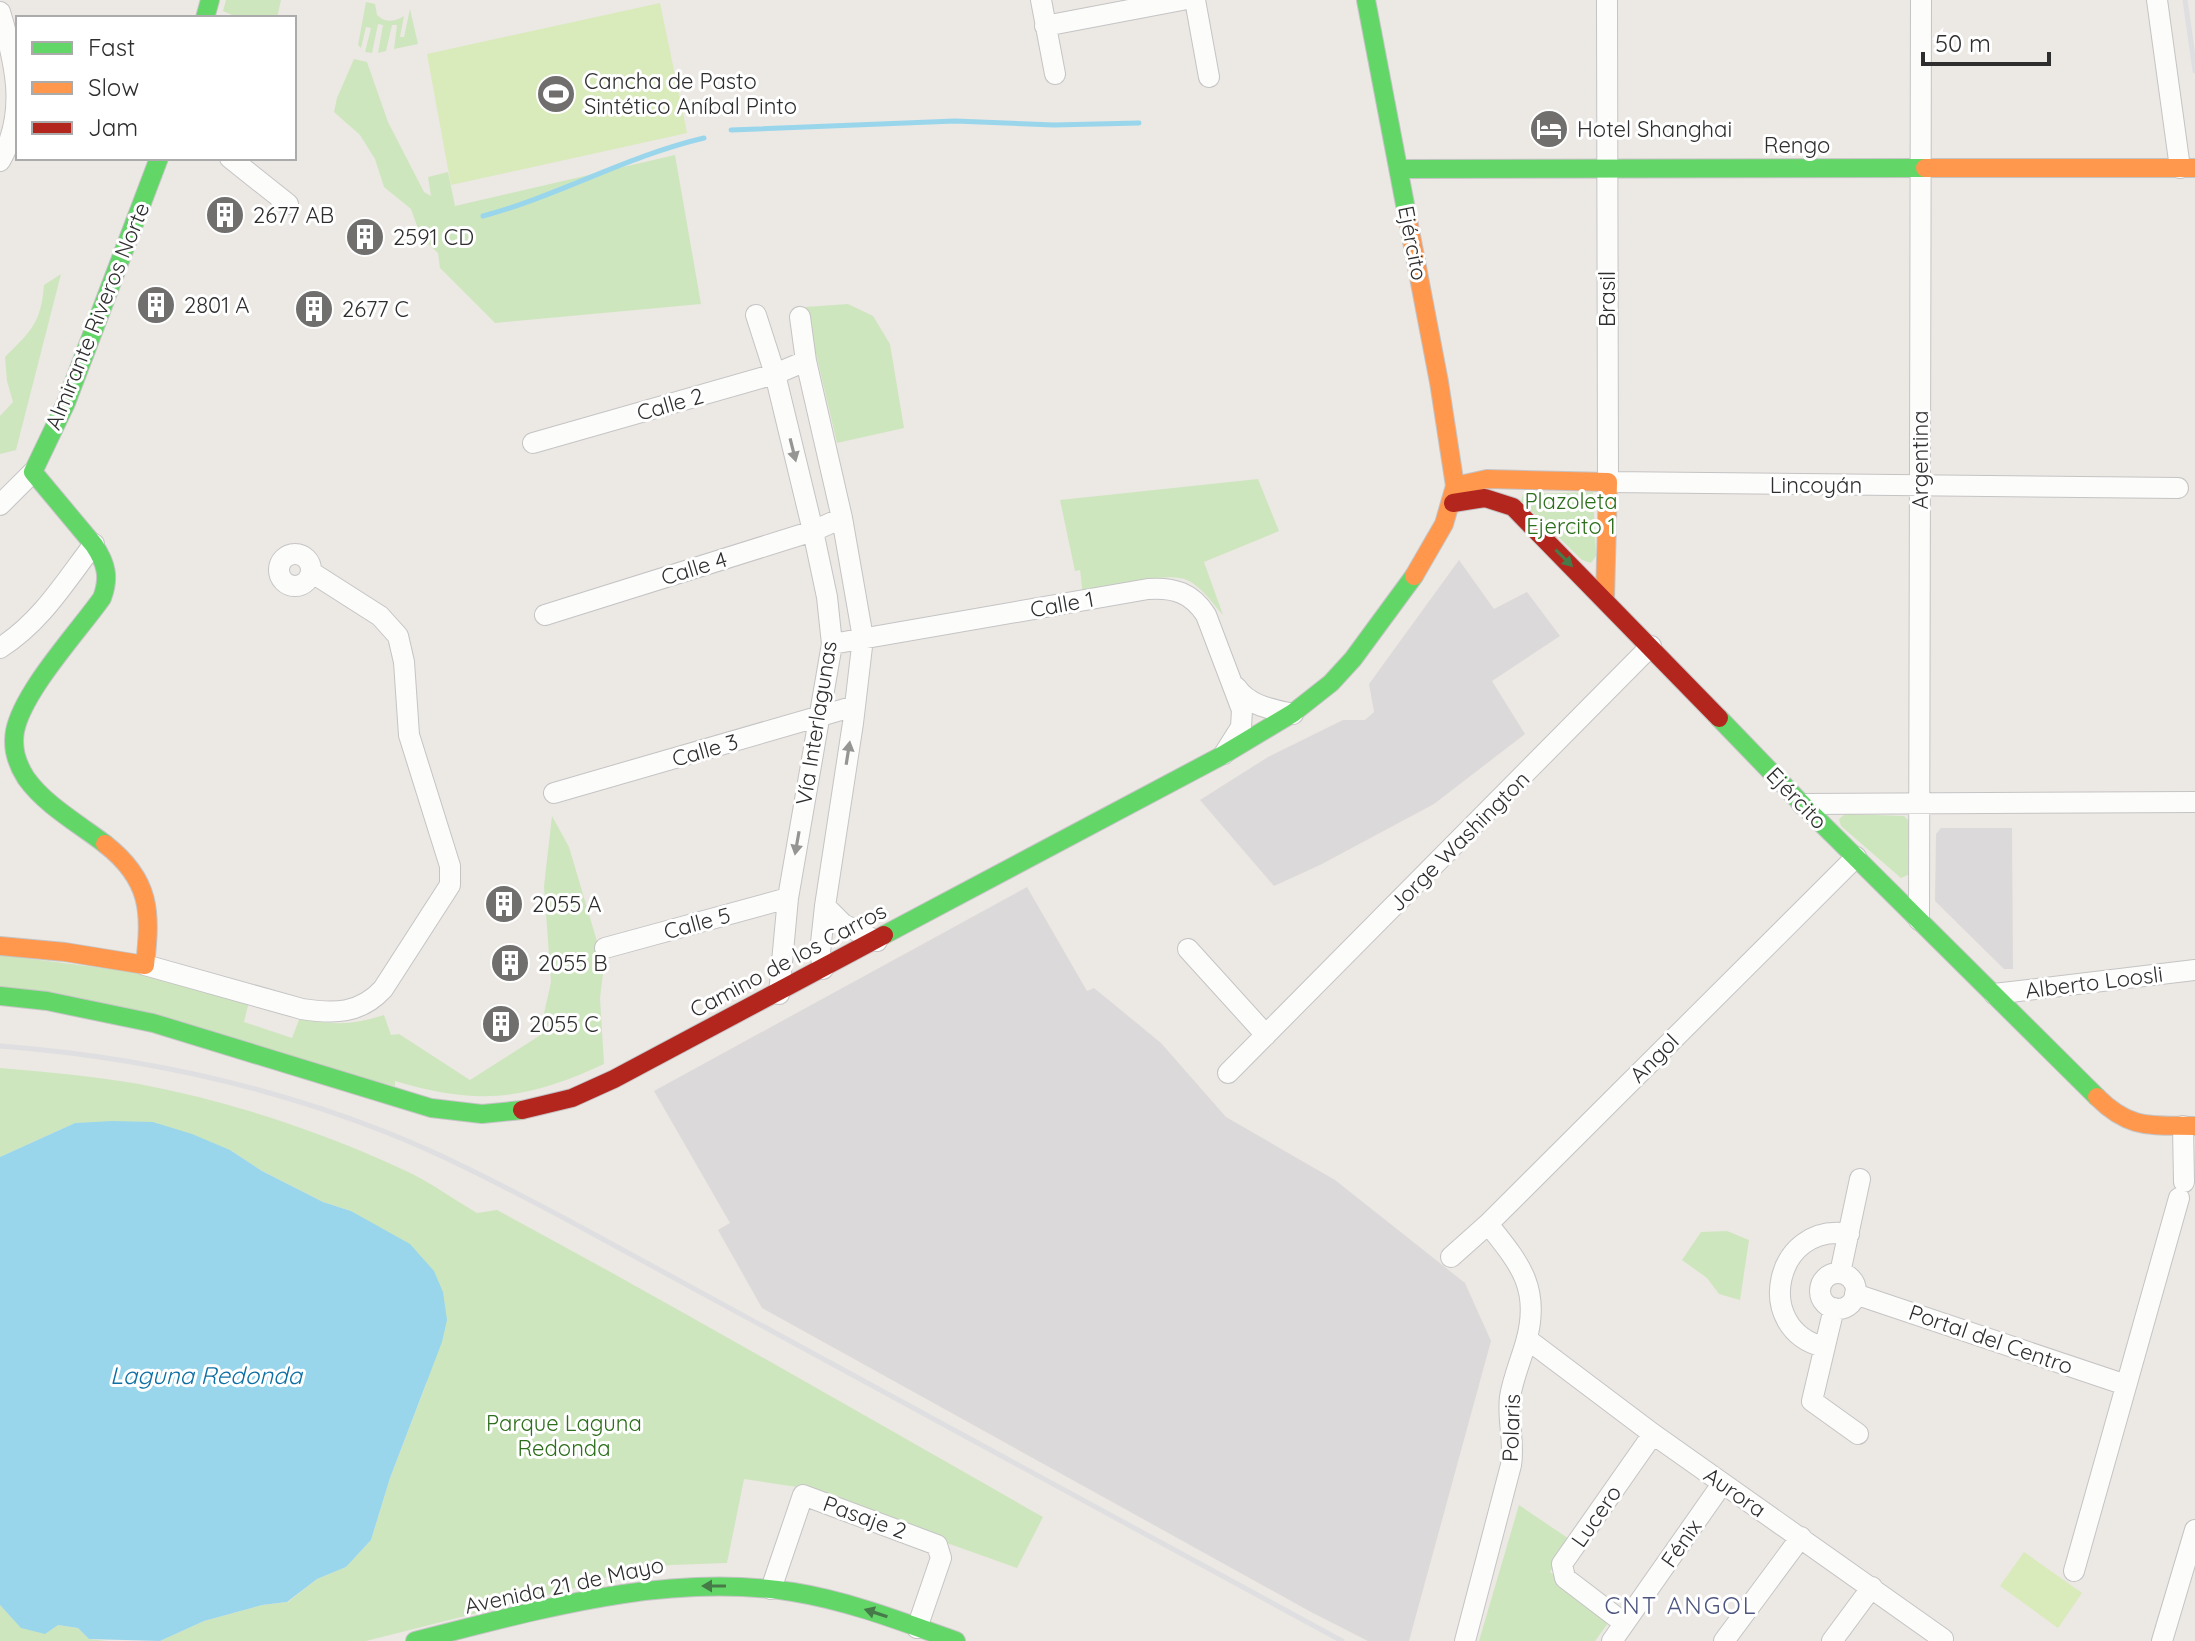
<svg xmlns="http://www.w3.org/2000/svg" width="2195" height="1641" font-family="Quicksand,sans-serif">
<style>
.industrial{fill:#dcd9db}
.green{fill:#cee6be}
.pitch{fill:#d9eabb}
.water{fill:#99d6ec}
.lines{fill:none;stroke-linecap:round;stroke-linejoin:round}
.stream{stroke:#99d6ec;stroke-width:5}
.street-casing{stroke:#c5c4c5;stroke-width:22}
.fast-casing{stroke:#c5c4c5;stroke-width:20}
.slow-casing{stroke:#c5c4c5;stroke-width:20}
.jam-casing{stroke:#c5c4c5;stroke-width:20}
.street{stroke:#fcfcfb;stroke-width:20}
.fast{stroke:#63d668;stroke-width:18}
.slow{stroke:#ff974d;stroke-width:18}
.jam{stroke:#b3261e;stroke-width:18}
.rail{stroke:#dfdfe1;stroke-width:5}
.oneway{fill:#959594}
.oneway2{fill:#467a48}
.labels{text-anchor:middle;stroke-width:6;stroke-linejoin:round;paint-order:stroke}
.poi-label{font-size:22px;fill:#2e2e2e;stroke:#fff;text-anchor:start}
.street-label{font-size:22px;fill:#2e2e2e;stroke:#fff}
.park-label{font-size:22px;fill:#2c6e1b;stroke:#fff}
.water-label{font-size:24px;font-style:italic;fill:#0d6fa3;stroke:#fff}
.neighbourhood-label{font-size:24px;letter-spacing:2px;fill:#4d5680;stroke:#fff}
</style>
<rect width="100%" height="100%" fill="#ece8e4"/>
<path class="industrial" d="M1459 560 1494 609 1527 592 1560 636 1492 681 1525 734 1434 804 1320 865 1274 886 1200 800 1268 757 1343 720H1365L1374 712 1369 684Z
M1941 828H2012L2013 969H2004L1935 901 1936 834Z
M1027 887 1087 991 1094 988 1161 1043 1226 1117 1335 1180 1465 1283 1491 1341 1409 1641H1368L1311 1612 762 1308 718 1230 730 1223 654 1091Z"/>
<path class="green" d="M226 0H281L277 18H239L223 11Z
M366 2 375 4 377 15C385 23 395 22 404 16L400 37H404L410 9 418 44 394 49 397 25H392L386 51 378 53 383 25 378 24 372 53 365 52 371 28 366 27 361 48 358 45Z
M354 59 367 62 388 122 424 192 431 196 428 177 448 172 455 206 675 155 701 304 495 323 440 268 438 253 421 237 411 209 384 187 375 159 360 135 334 112 337 98Z
M61 274 16 450 0 454V416L13 402 7 381 5 357C31 331 41 323 44 285Z
M848 304 873 316 890 344 904 428 837 443 805 307Z
M1258 479 1279 531 1204 562 1223 615C1213 604 1202 587 1187 580 1164 570 1108 590 1083 596L1080 570 1075 571 1060 500Z
M1593 492 1596 556 1591 563 1582 560 1521 501 1523 494Z
M1845 814 1904 816 1911 823 1910 874 1901 878 1841 826 1839 819Z
M552 816 569 847 604 965 600 998 604 1064C526 1100 479 1106 395 1081V1086L0 986V955L135 972 249 1002 244 1022 292 1038 300 1017C329 1026 355 1025 384 1015L391 1035 399 1034 470 1080 539 1036 551 982 544 886Z
M0 1068C46 1072 93 1076 139 1084 229 1101 320 1131 404 1170 429 1181 453 1199 477 1213L497 1210C681 1309 861 1414 1043 1517L1017 1568 944 1542 810 1489 744 1479 727 1563 671 1565 625 1571 572 1589 366 1641H160L204 1621 262 1605 288 1602 317 1579 346 1567 371 1540 390 1478 427 1382 379 1228 351 1211 323 1202 262 1171 230 1150 153 1122 75 1123 0 1157Z
M1727 1231 1749 1240 1740 1300 1719 1294 1707 1278 1682 1260 1701 1232Z
M1519 1505 1572 1541 1550 1572 1608 1617 1609 1622 1595 1641H1479Z
M0 1605 22 1628 58 1625 78 1628 89 1639 107 1641H0Z"/>
<path class="pitch" d="M660 3 687 133 451 185 427 54Z
M2024 1552 2082 1593 2058 1628 2000 1586Z"/>
<path class="water" d="M112 1121 153 1122 192 1134 230 1150 262 1171 323 1202 351 1211 410 1244 434 1271 443 1292 447 1320 442 1342 390 1478 371 1540 346 1567 317 1579 287 1602 262 1605 204 1621 160 1641 89 1639 78 1628 58 1625 45 1634 21 1628 0 1605V1157L75 1123Z"/>
<g class="lines">
<path class="stream" d="M731 130 955 121 1054 125 1139 123
M483 216C558 196 627 156 704 138"/>
<g class="street-casing">
<path id="street" d="M1041 0 1055 74
M1195 0 1209 77
M1607 0 1608 482 2178 488
M2157 0 2180 168
M0 12C15 61 28 113 0 161
M1045 26 1182 0
M230 158 288 204
M756 315 775 374 813 531 827 597 832 644 788 898 779 994
M800 317 806 361 842 518 863 638 853 723 825 906 820 952 823 969
M533 443 775 374 806 361
M0 505 33 472
M279 570a16 16 0 1 1 32 0a16 16 0 1 1-32 0Z
M545 615 813 531 842 518
M832 644 1148 589C1174 587 1192 593 1206 615L1242 710 1241 727 1224 754
M0 648C41 622 65 582 94 544
M1236 687C1249 706 1271 709 1293 714
M554 793 855 706
M1802 804 2195 802
M825 906 843 924 877 941
M1919 920 1921 0
M605 948 788 898
M1188 949 1266 1035
M145 965 302 1009C334 1014 360 1014 383 989L450 885V866L409 735 404 662 398 636 380 616 311 572
M1994 994 2195 970
M1228 1073 1651 646
M2183 1126 2184 1182
M1451 1257 1488 1224 1856 857
M1840 1273 1860 1179
M1820 1291a18 18 0 1 1 36 0a18 18 0 1 1-36 0Z
M1855 1294 2126 1385
M1834 1308 1812 1401 1858 1434
M1527 1339 1653 1434 1943 1639 1941 1641
M1824 1347C1752 1330 1774 1221 1849 1234
M2074 1571 2179 1198
M771 1589 803 1495 937 1545 941 1558 917 1628
M1624 1623 1565 1578 1562 1564 1653 1434
M1465 1641 1511 1465C1515 1442 1507 1420 1510 1397 1513 1378 1521 1360 1526 1342 1541 1288 1520 1264 1488 1224
M1612 1641 1722 1484
M1724 1641 1801 1537
M1832 1641 1872 1587
M2162 1641 2195 1530"/>
</g>
<g class="fast-casing">
<path id="fast" d="M1366 0 1408 220
M205 18 210 0
M1399 169 1925 168
M1719 718 1802 804 2097 1097
M105 844C79 824 45 805 26 778 17 764 12 747 15 731 23 691 78 632 102 598 110 577 106 563 94 545L33 472 66 403 159 158
M884 935 1223 755 1293 713 1331 683 1353 659 1414 576
M0 996 47 1001 153 1023 431 1108 482 1114 522 1110
M415 1641C539 1610 664 1572 793 1592 849 1601 903 1622 956 1641"/>
</g>
<g class="slow-casing">
<path id="slow" d="M1925 168H2195
M1408 220 1439 382 1455 486 1444 524 1414 576
M1455 486 1487 479 1608 482 1605 599
M0 946 65 952 145 965C151 912 151 880 105 844
M2097 1097C2130 1130 2151 1125 2195 1126"/>
</g>
<g class="jam-casing">
<path id="jam" d="M1453 503 1485 498 1513 507 1719 718
M522 1110 572 1098 614 1079 884 935"/>
</g>
<use href="#street" class="street"/>
<use href="#fast" class="fast"/>
<use href="#slow" class="slow"/>
<use href="#jam" class="jam"/>
<path class="rail" d="M2185 0 2195 71
M0 1046C132 1056 260 1083 383 1131 445 1155 505 1187 564 1218L1342 1641"/>
</g>
<defs><path id="oneway-solid" d="M-6-.8H1V-3.2L6.5 0L1 3.2V.8H-6Z" transform="scale(2)"/></defs>
<g class="oneway">
<use href="#oneway-solid" transform="translate(793 450) rotate(76)"/>
<use href="#oneway-solid" transform="translate(848 753) rotate(-81)"/>
<use href="#oneway-solid" transform="translate(797 843) rotate(100)"/>
</g>
<g class="oneway2">
<use href="#oneway-solid" transform="translate(1564 558) rotate(45)"/>
<use href="#oneway-solid" transform="translate(714 1586) rotate(-180)"/>
<use href="#oneway-solid" transform="translate(876 1613) rotate(-162)"/>
</g>
<defs>
<g id="stadium-disc" transform="scale(2)"><circle r="9.5" fill="#706f6e" stroke="#fff"/><path d="M0-5a6.5 5 0 1 0 0 10a6.5 5 0 1 0 0-10ZM-3.5-1.8h7v3.6h-7Z" fill="#fff"/></g>
<g id="hotel-disc" transform="scale(2)"><circle r="9.5" fill="#706f6e" stroke="#fff"/><path d="M-6-4.5h1.5V1H6V5H4.5V3h-9V5H-6ZM-4 0a1.8 1.8 0 1 1 3.6 0ZM.5 0V-2.5h3Q6-2.5 6 0Z" fill="#fff"/></g>
<g id="building-disc" transform="scale(2)"><circle r="9.5" fill="#706f6e" stroke="#fff"/><path d="M-4-6H4V6H1V3H-1V6H-4ZM-2.5-4.3h1.7v1.8h-1.7ZM.8-4.3h1.7v1.8H.8ZM-2.5-1h1.7V.8h-1.7ZM.8-1h1.7V.8H.8Z" fill="#fff"/></g>
</defs>
<g fill-rule="evenodd">
<use href="#stadium-disc" x="556" y="94"/>
<use href="#hotel-disc" x="1549" y="129"/>
<use href="#building-disc" x="225" y="215"/>
<use href="#building-disc" x="365" y="237"/>
<use href="#building-disc" x="156" y="305"/>
<use href="#building-disc" x="314" y="309"/>
<use href="#building-disc" x="504" y="904"/>
<use href="#building-disc" x="510" y="963"/>
<use href="#building-disc" x="501" y="1024"/>
</g>
<g class="labels">
<g class="poi-label">
<text x="584" y="89">Cancha de Pasto<tspan x="584" dy="25">Sintético Aníbal Pinto</tspan></text>
<text x="1577" y="137">Hotel Shanghai</text>
<text x="253" y="223">2677 AB</text>
<text x="393" y="245">2591 CD</text>
<text x="184" y="313">2801 A</text>
<text x="342" y="317">2677 C</text>
<text x="532" y="912">2055 A</text>
<text x="538" y="971">2055 B</text>
<text x="529" y="1032">2055 C</text>
</g>
<g class="street-label">
<text x="1797" y="153">Rengo</text>
<text transform="translate(1413 243) rotate(79)" y="8">Ejército</text>
<text transform="translate(1607 299) rotate(-90)" y="8">Brasil</text>
<text transform="translate(97 316) rotate(-68)" y="8">Almirante Riveros Norte</text>
<text transform="translate(670 404) rotate(-16)" y="8">Calle 2</text>
<text transform="translate(1920 460) rotate(-90)" y="8">Argentina</text>
<text x="1816" y="493">Lincoyán</text>
<text transform="translate(694 568) rotate(-17)" y="8">Calle 4</text>
<text transform="translate(1062 604) rotate(-10)" y="8">Calle 1</text>
<text transform="translate(816 723) rotate(-81)" y="8">Vía Interlagunas</text>
<text transform="translate(705 750) rotate(-16)" y="8">Calle 3</text>
<text transform="translate(1797 798) rotate(46)" y="8">Ejército</text>
<text transform="translate(1459 841) rotate(-45)" y="8">Jorge Washington</text>
<text transform="translate(697 923) rotate(-15)" y="8">Calle 5</text>
<text transform="translate(788 960) rotate(-28)" y="8">Camino de los Carros</text>
<text transform="translate(2094 982) rotate(-7)" y="8">Alberto Loosli</text>
<text transform="translate(1654 1058) rotate(-45)" y="8">Angol</text>
<text transform="translate(1991 1339) rotate(19)" y="8">Portal del Centro</text>
<text transform="translate(1511 1428) rotate(-88)" y="8">Polaris</text>
<text transform="translate(1735 1492) rotate(35)" y="8">Aurora</text>
<text transform="translate(1596 1516) rotate(-55)" y="8">Lucero</text>
<text transform="translate(865 1517) rotate(20)" y="8">Pasaje 2</text>
<text transform="translate(1681 1543) rotate(-55)" y="8">Fénix</text>
<text transform="translate(564 1585) rotate(-12)" y="8">Avenida 21 de Mayo</text>
</g>
<g class="park-label">
<text x="1571" y="509">Plazoleta<tspan x="1571" dy="25">Ejercito 1</tspan></text>
<text x="564" y="1431">Parque Laguna<tspan x="564" dy="25">Redonda</tspan></text>
</g>
<g class="water-label">
<text x="206" y="1384">Laguna Redonda</text>
</g>
<g class="neighbourhood-label">
<text x="1681" y="1614">CNT ANGOL</text>
</g>
</g>
<rect x="16" y="16" width="280" height="144" fill="#ffffff" stroke="#ababab" stroke-width="2"/>
<rect x="32" y="42" width="40" height="12" fill="#63d668" stroke="#ababab" stroke-width="2"/>
<text x="88" y="56" font-size="24" fill="#2e2e2e">Fast</text>
<rect x="32" y="82" width="40" height="12" fill="#ff974d" stroke="#ababab" stroke-width="2"/>
<text x="88" y="96" font-size="24" fill="#2e2e2e">Slow</text>
<rect x="32" y="122" width="40" height="12" fill="#b3261e" stroke="#ababab" stroke-width="2"/>
<text x="88" y="136" font-size="24" fill="#2e2e2e">Jam</text>
<path d="M1923 52v12h126v-12" fill="none" stroke="#2e2e2e" stroke-width="4"/>
<text x="1935" y="52" font-size="24" fill="#2e2e2e" stroke="#ffffff" stroke-width="6" paint-order="stroke">50 m</text>
</svg>
